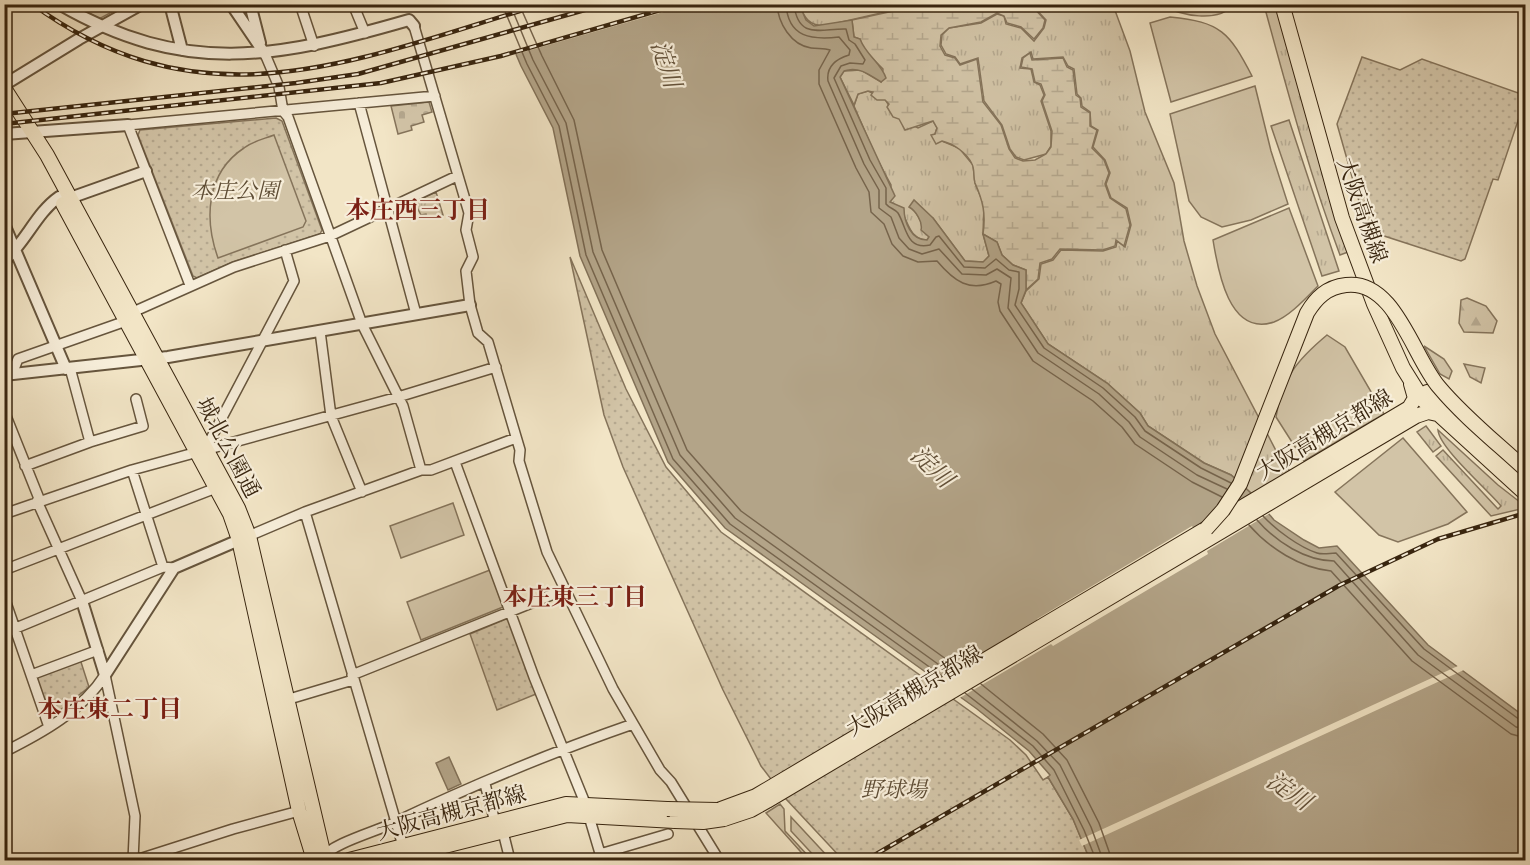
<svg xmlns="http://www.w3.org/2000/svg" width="1530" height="865" font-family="Cardo,'Noto Serif JP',serif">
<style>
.grass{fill:url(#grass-tufts);stroke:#85745b;stroke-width:1.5}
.forest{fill:url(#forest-firs);stroke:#85745b;stroke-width:1.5}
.wetland{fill:url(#wetland-marsh);stroke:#85745b;stroke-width:1.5}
.cemetery{fill:url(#cemetery-stones);stroke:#85745b;stroke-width:1.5}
.park{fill:url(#park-dots);stroke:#85745b;stroke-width:1.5}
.garden{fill:#d2c4a7;stroke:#85745b;stroke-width:1.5}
.water{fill:#b3a488;stroke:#827158;stroke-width:1.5}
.pier{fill:#f2e5c6}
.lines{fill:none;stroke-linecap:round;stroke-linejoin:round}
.shore{stroke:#76644c;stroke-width:1.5}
.minor-casing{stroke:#66553d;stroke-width:12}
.tertiary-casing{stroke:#66553d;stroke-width:14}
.primary-casing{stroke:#38250f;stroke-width:16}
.minor{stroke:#f7eeda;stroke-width:9}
.tertiary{stroke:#f7eeda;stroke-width:10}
.primary{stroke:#f2e5c6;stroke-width:14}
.rail-casing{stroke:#38250f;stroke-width:4.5}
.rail{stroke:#f7eeda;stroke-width:2;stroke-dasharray:7;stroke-linecap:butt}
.primary-bridge-casing{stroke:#38250f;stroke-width:16;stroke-linecap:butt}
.primary-bridge{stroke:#f2e5c6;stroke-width:14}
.labels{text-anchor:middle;stroke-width:4.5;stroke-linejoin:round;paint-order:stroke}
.park-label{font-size:22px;font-style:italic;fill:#5e4d35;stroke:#f7eeda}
.street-label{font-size:22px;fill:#38250f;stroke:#f7eeda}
.water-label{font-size:24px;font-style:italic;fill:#635139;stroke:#f7eeda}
.neighbourhood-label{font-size:24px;font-weight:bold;fill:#7a1f14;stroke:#f7eeda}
</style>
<defs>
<pattern id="grass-tufts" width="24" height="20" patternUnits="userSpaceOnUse" patternTransform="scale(1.5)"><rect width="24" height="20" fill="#d2c4a7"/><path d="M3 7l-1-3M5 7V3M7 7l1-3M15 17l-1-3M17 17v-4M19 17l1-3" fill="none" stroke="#b5a88f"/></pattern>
<pattern id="forest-firs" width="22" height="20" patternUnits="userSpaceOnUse" patternTransform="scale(1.5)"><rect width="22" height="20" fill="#d2c4a7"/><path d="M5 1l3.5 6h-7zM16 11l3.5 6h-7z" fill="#b5a88f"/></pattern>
<pattern id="wetland-marsh" width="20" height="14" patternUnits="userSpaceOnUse" patternTransform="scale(1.5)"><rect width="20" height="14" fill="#d2c4a7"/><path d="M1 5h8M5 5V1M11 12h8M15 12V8" fill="none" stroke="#b5a88f"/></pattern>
<pattern id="cemetery-stones" width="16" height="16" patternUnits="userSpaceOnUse" patternTransform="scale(1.5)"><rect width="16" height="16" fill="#d2c4a7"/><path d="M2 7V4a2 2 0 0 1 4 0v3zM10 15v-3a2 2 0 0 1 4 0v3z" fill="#b5a88f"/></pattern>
<pattern id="park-dots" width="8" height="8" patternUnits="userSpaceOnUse" patternTransform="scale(1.5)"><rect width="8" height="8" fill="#d2c4a7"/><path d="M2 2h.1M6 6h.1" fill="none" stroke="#b5a88f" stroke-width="1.8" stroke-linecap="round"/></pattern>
</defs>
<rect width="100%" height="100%" fill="#f2e5c6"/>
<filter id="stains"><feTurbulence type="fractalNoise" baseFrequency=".00333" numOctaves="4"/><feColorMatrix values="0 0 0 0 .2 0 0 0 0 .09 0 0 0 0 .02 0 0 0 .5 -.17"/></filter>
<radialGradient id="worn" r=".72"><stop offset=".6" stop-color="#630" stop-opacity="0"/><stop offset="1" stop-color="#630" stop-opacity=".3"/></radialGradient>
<path class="grass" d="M799 5H916L824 26C808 25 805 18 799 5Z
M1032 5H1113L1130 51 1145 112 1174 183 1184 241 1197 286 1215 334 1283 464 1290 471 1252 494 1231 475 1204 463 1148 426 1140 413 1107 383 1048 344 1021 303 1026 291 1039 279 1041 264 1053 260 1061 250 1103 251 1116 247 1117 241 1125 247 1131 225 1127 208 1111 198 1106 184 1110 173 1105 160 1093 147 1098 130 1091 126 1090 112 1082 106 1081 98 1077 94 1074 69 1068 66 1063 57 1033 59 1031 52 1022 58 1020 68 1031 69 1034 82 1040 85 1044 95 1041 101 1051 131V146L1046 154 1024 160 1016 157 1010 149 1002 125 984 101 978 58 960 64 955 57 946 54 941 45 942 35 949 28 981 23 997 14 1004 16 1006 24 1021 28 1034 41 1044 28 1046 20Z
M1264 5H1278L1326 186 1348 252 1340 255C1309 173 1287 89 1264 5Z
M868 91 885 99 895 116 918 128 933 121 937 128 935 134 942 141 959 148 973 165 975 183 984 205 983 234 989 256 984 262 965 261 933 218 914 209 929 237 927 240C904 240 910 209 890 202L891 185 876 157 854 106 858 94Z
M1289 120 1339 271 1322 276 1271 126Z
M436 192 443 215 428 219 426 214 421 215 414 202Z
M1426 426 1441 446 1433 452 1417 432Z
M1438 430 1498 485 1525 506V508L1491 516 1436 456 1443 450 1498 509 1501 506C1489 491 1439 448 1438 430Z
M780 804 784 809 785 831 812 860H808L766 813Z
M791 817 831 860H818L791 831Z"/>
<path class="forest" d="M74 4 125 5 99 19Z
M1467 298 1486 306 1497 321 1493 333 1464 332 1459 323 1461 300Z
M1424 346 1444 359 1452 371 1449 379 1440 374Z
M1464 364 1485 368 1481 383 1470 377Z"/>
<path class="wetland" d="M921 5H1031L1045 20 1043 28 1034 39 1021 27 1007 23 1004 16 997 13 981 22 949 28 941 35 940 46 945 55 955 58 960 65 977 59 983 102 1001 125 1009 149 1015 158 1023 161 1035 160 1046 154 1051 147 1052 131 1042 101 1045 95 1041 84 1035 82 1032 69 1021 67 1023 58 1030 53 1032 60 1063 58 1067 67 1073 70 1076 95 1080 98 1081 107 1090 113V126L1097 130 1092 148 1104 160 1109 173 1105 184 1110 198 1126 209 1130 225 1124 246 1116 240 1115 246 1103 250 1060 249 1052 259 1040 263 1038 279 1026 290V270L1013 265 1002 255 997 242 983 234C986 214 983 201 975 183 973 177 975 170 972 164 967 153 954 144 942 141L936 144 931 135 935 134 937 128 933 121 905 130 899 119 893 117 887 107 889 104 885 100H877L871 95 873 92 868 91 858 94 854 105 840 77 844 71 861 70 881 82 883 69 864 50 860 39 854 37 852 20Z"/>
<path class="cemetery" d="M429 102 432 112 422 115 424 122 411 126 412 130 398 134 391 106Z"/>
<path class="park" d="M1362 57 1400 70 1422 59 1524 95 1525 100 1498 180 1493 179 1465 259 1461 261 1375 233 1364 219 1337 124Z
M276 118 282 121 322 230 320 234 233 262 197 278 193 276 138 135 140 130Z
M570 257 626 389 666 467 721 532 1010 740 1026 755 1043 780 1048 777 1073 819 1090 860H843L786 799 761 766 723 690 623 467 604 415Z
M506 619 510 621 536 694 497 710 470 634Z
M80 659 89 687 54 715 50 714 37 679 39 674Z"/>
<path class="garden" d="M1234 5C1217 23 1182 16 1161 5Z
M1170 17C1221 22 1229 32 1252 76L1171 102 1150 23Z
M1255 86 1271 151 1288 204 1251 220 1222 227 1201 217 1189 201 1170 114Z
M274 135 306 221 303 227 218 258C204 219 206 173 244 148 253 141 264 139 274 135Z
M1289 208 1318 286C1306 298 1290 316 1274 322 1229 337 1218 271 1213 240Z
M1327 335 1345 347 1384 414 1304 461 1276 417C1282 378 1297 360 1327 335Z
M1403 438 1467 512 1448 524 1398 542 1379 535 1335 492Z
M453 503 464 535 401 558 390 526Z
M490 570 503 607 421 640 407 602Z"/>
<path class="water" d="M799 4 806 20 814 26 852 20 854 37 860 39C866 55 881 63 886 78L881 82C869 74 858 66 844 71L840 77 895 196 890 202 904 208C904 222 911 240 927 240L929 237 921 230C923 222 916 211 909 207L914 200 933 218 965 261 983 262 989 256 983 234 997 242 1002 255 1013 265 1026 270V290L1021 303 1048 344 1107 383 1140 413 1148 426 1204 463 1231 475 1252 494 1274 520 1304 540 1319 548 1337 546 1428 645 1525 717V860H1090L1073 819 1048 777 1050 775 1029 751 977 709 725 528 668 462 580 256 553 128 521 66 495 5Z
M449 757 461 784 448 790 436 763Z"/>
<path class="pier" d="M514 4H688V5L513 55 494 10Z
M1245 483 1237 504 1256 494 1272 512 1207 551 1208 554 1053 646 1051 644 958 699 937 684 1039 622 1037 619 1192 526 1195 530Z
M1460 665 1466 669 1082 846 1079 840Z"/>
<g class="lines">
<path class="shore" d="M502 4 527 64 559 126 586 255 673 459 730 524 942 676
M510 4 533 60 566 123 593 252 680 455 735 518 949 672
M519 4 542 56 574 120 602 250 687 450 741 511 957 667
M777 4C778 23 791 45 811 48 818 49 824 48 830 50L819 70V84L856 168 869 192 871 212 884 224 892 244 903 256 918 262 937 261C954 281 969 293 996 281L1001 284 998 302 1000 311 1033 361 1093 401 1122 427 1135 444 1192 482 1222 497
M786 4C788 38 812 40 839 37L850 50 849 55C836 59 826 66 828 81L864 164 879 190V208L891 217 899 238 909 249 922 254 939 249 962 274 986 275 997 269 1011 278 1008 308 1038 353 1099 394 1129 422 1140 437 1197 475 1227 489
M794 4C798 41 822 28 846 29L849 40 855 44 865 60 863 64 850 63 841 66 834 78 870 160 886 188V204C889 208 895 209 898 213 907 228 906 250 930 245L936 237 939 236 964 267 985 268 996 259 1009 270 1019 272V289L1015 305 1044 348 1103 388 1135 417 1145 431 1201 468 1231 483
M1263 516C1276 530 1299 547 1317 553 1323 555 1330 553 1336 553L1424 649 1520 720 1526 722
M1257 520C1276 542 1306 561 1334 561L1418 655 1516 727 1526 729
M1249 525C1269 548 1300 568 1331 571L1412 661 1511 734 1526 738
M981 684 1043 734 1067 760 1099 823 1112 860
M972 689 1037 741 1060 765 1091 827 1103 860
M965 693 1033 746 1054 770 1084 830 1096 860"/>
<g class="minor-casing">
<path id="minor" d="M300 4 314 46
M353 4 365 33
M414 26 469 213 466 230 473 257 466 271 470 305 478 333 488 342 520 450 519 461 547 552 613 689 660 770 671 782 719 860
M265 54 279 87 283 111 288 117 362 324 403 406 421 470H431L516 438
M359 103 416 314
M190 285 128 125 435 96
M133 312 234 267 330 236 457 176
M320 331 331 416 362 492
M12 374 18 359 126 321
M4 411 40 501
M90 442 143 426 136 399
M206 448 294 281 285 250
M455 462 534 677 585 803 602 860
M25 466 90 442 70 368
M132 470 163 567
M37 501 82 601
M305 512 403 846
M4 514 132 470 398 397 496 367
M244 538 305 512 421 470
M4 570 216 488
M4 597 49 727
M4 633 163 567 174 568
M31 675 98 650
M105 675 135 816 133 860
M352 675 564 590
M286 700 353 680
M4 752C42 733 82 711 105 675
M485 784 495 822
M503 832 510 860
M600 854 668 834
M322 858C331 844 374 832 391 824 469 787 552 752 633 724
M136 860 233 829 299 811
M588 860 601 857"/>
</g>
<g class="tertiary-casing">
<path id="tertiary" d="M59 4C185 77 277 58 409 20L414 26
M170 4 182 50
M231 4 265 54
M250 4 260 43
M4 85 79 39 142 4
M4 134 128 125
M70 198 146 171
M4 224 66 369
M4 261C26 242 36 213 59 197
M4 375 168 357 470 305
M82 601 105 675
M105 675 174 568 239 540
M4 857 6 860"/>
</g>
<g class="primary-casing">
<path id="primary" d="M1282 4 1342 218 1374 304 1403 368 1423 400 1526 494
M4 88 47 155 238 508 249 536 325 860
M63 204 230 514 239 540 299 811 314 860
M1427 392 1526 482
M718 810 756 796 1409 408 1415 398 1411 384
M724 819 751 810 767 801 1416 416 1428 412 1437 414
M349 860 566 804 667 809
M389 860 567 815 675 821"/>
</g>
<use href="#minor" class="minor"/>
<use href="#tertiary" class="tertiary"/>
<use href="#primary" class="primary"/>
<g class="rail-casing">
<path id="rail" d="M32 4C206 131 360 58 543 4
M4 114 296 83 358 74 606 4
M4 124 381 83 501 56 681 4
M866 860 1340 585 1438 539 1526 513"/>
</g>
<use href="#rail" class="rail"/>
<g class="primary-bridge-casing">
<path id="primary-bridge" d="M1206 529 1223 510 1240 484 1307 313C1316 298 1327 287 1346 285 1395 279 1413 357 1439 387 1464 417 1497 443 1526 470
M667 809 718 810
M675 821 703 822 724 819"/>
</g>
<use href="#primary-bridge" class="primary-bridge"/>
</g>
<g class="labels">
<g class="park-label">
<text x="235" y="198">本庄公園</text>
<text x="894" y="797">野球場</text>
</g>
<g class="street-label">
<text transform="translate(1363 210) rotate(71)" y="8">大阪高槻線</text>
<text transform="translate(1324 434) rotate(-31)" y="8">大阪高槻京都線</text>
<text transform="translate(229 447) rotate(62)" y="8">城北公園通</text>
<text transform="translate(914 690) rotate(-31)" y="8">大阪高槻京都線</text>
<text transform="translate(451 812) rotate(-15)" y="8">大阪高槻京都線</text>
</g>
<g class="water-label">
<text transform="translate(666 64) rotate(72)" y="8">淀川</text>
<text transform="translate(932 467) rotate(43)" y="8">淀川</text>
<text transform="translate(1289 791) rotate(34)" y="8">淀川</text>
</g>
<g class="neighbourhood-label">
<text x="418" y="218">本庄西三丁目</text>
<text x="575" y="605">本庄東三丁目</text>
<text x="110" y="717">本庄東二丁目</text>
</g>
</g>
<rect width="1530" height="865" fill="none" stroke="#f2e5c6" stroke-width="24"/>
<rect x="6" y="6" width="1518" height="853" fill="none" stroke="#38250f" stroke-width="3"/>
<rect x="12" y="12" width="1506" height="841" fill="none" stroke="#38250f" stroke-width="1.5"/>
<rect width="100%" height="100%" filter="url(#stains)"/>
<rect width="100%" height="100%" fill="url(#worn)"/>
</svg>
